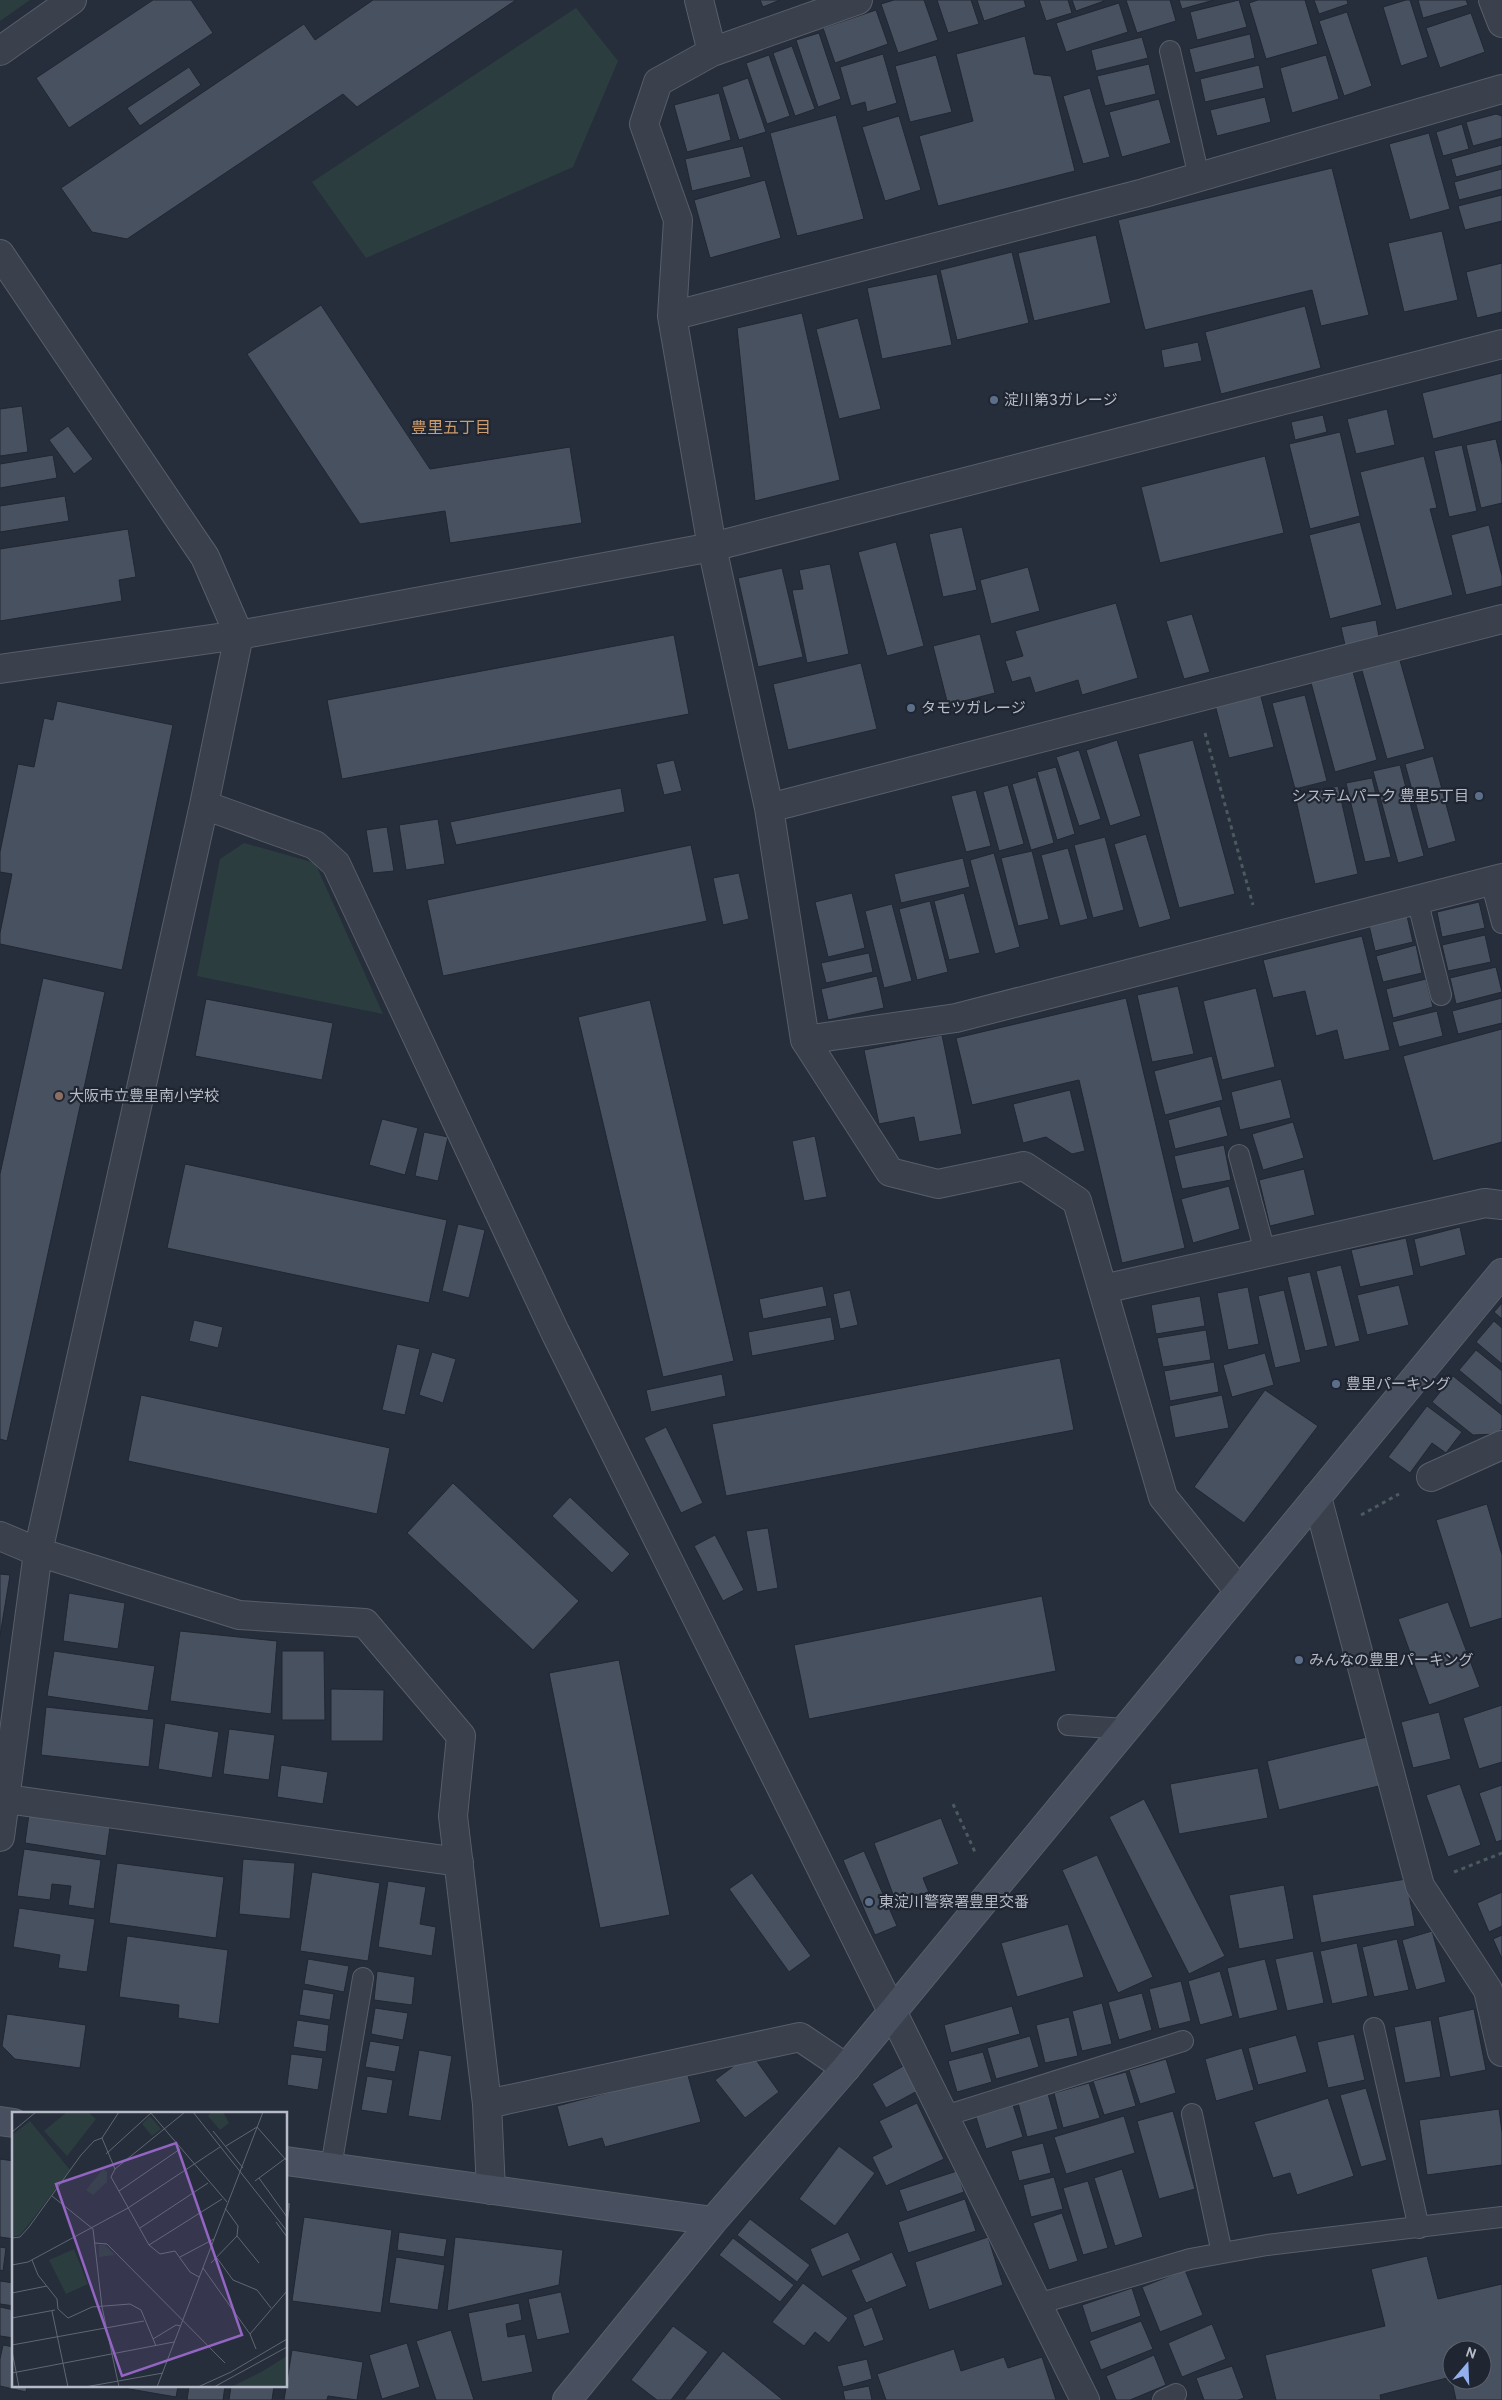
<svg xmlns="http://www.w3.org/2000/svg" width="1502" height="2400" font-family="Overpass,'Noto Sans JP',sans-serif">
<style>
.green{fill:#2b3d3f}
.building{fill:#485160;stroke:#212733;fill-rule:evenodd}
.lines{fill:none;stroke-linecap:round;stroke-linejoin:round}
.lane-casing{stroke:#585e6a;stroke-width:22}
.street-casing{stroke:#585e6a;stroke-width:30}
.secondary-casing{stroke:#585e6a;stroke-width:30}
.path{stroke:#4a5a5e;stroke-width:3;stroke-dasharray:4 4;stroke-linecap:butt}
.lane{stroke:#3a404c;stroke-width:20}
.street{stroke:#3a404c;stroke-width:28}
.secondary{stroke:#484f5e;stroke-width:28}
.service-dot{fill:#5c6f8a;stroke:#1f2531;stroke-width:2}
.education-dot{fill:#8d6e63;stroke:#1f2531;stroke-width:2}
.labels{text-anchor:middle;stroke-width:4.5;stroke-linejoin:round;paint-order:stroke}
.poi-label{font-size:15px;fill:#b6bbc7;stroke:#1f2531;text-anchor:start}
.neighbourhood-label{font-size:16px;fill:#cb9c6d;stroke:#1f2531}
.inset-road{fill:none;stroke:#606673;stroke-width:1}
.view{fill:#9365c2;fill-opacity:0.15;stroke:#9365c2;stroke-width:2.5}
.inset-edge{fill:none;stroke:#b6bbc7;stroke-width:2.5}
</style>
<rect width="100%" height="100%" fill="#262e3b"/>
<path class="green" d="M0 0H30L0 21Z
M576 8 618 61 573 167 366 258 312 182Z
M244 843 315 863 383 1014 197 976 220 859Z"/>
<path class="building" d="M153 0H191L213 33 69 128 36 78Z
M373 0H516L357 107 343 94 127 239 92 232 61 188 304 24 315 40Z
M760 0H780L763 7Z
M894 0H924L938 40 898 53 881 4Z
M937 0H971L979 24 948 33Z
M977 0H1024L1026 7 984 21Z
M1039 0H1068L1072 13 1046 21Z
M1072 0H1103L1104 1 1076 11Z
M1126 0H1170L1176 21 1137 33Z
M1179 0H1214L1182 9Z
M1239 0 1247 27 1197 40 1190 12Z
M1258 0H1305L1318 44 1266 59 1249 3Z
M1314 0H1347L1348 4 1319 14Z
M1406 0H1410L1428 57 1401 66 1383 7Z
M1418 0H1466L1468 5 1423 18Z
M1119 3 1128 32 1066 52 1056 23Z
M876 10 888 44 835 63 823 28Z
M1347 12 1372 86 1344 96 1319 21Z
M1471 13 1485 52 1440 68 1426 28Z
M819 33 841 99 818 107 796 40Z
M1250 34 1255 58 1195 73 1189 49Z
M1025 36 1034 74 1051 76 1075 171 938 206 919 136 973 121 956 54Z
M1142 37 1148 58 1096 71 1091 50Z
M792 46 815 109 795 116 773 53Z
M883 54 897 103 867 112 865 102 851 106 840 67Z
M769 55 790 116 767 124 746 63Z
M936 55 952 112 910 122 895 66Z
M1326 55 1339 99 1292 113 1280 68Z
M1149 64 1156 94 1105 106 1097 76Z
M1259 65 1264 88 1205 102 1200 79Z
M189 67 201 85 140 126 127 108Z
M748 78 766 132 739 140 722 87Z
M1090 88 1110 157 1083 164 1063 96Z
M719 93 731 140 687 152 674 105Z
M1265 97 1271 122 1217 136 1210 110Z
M1159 99 1171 143 1122 157 1109 112Z
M1496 114 1502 116V138L1473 146 1466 122Z
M836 115 864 219 797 236 770 133Z
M899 116 921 190 885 201 862 127Z
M1462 124 1469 149 1443 156 1436 132Z
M1429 133 1450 209 1410 220 1389 144Z
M1502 145V165L1456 177 1451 159Z
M743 146 751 177 692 191 685 159Z
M1332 168 1369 315 1321 326 1312 290 1145 330 1118 220Z
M1502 169V189L1459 200 1454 182Z
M765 180 781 238 710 258 694 200Z
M1502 195V221L1465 230 1458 206Z
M1442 231 1458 300 1404 312 1388 243Z
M1096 235 1111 303 1034 321 1018 253Z
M1012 252 1029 323 957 340 940 270Z
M1502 263V312L1477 318 1466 272Z
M937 274 952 345 882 359 867 288Z
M321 305 430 469 570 447 582 523 450 543 445 511 360 524 247 354Z
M1305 306 1321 368 1221 394 1205 332Z
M802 313 840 480 755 501 737 328Z
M858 318 881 409 839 419 816 329Z
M1198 342 1202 361 1164 368 1161 350Z
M1502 373V421L1433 439 1422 393Z
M22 406 28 452 0 456V409Z
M1387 409 1395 445 1356 454 1347 419Z
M1323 415 1327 432 1295 440 1291 422Z
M68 426 93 459 74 474 49 440Z
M1340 432 1360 516 1310 529 1289 444Z
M1496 439 1502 465V503L1481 508 1466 445Z
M1462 445 1477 511 1449 517 1434 451Z
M53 455 57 478 0 488V464Z
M1265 456 1284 533 1160 563 1141 487Z
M1424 456 1437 508 1430 509 1453 595 1396 610 1360 472Z
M65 496 69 521 0 532V506Z
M1360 522 1382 605 1330 619 1309 535Z
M1489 525 1502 576V586L1466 595 1451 535Z
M962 527 977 590 943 597 929 534Z
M128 529 136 577 119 580 122 601 0 621V549Z
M896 542 924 646 887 656 858 552Z
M830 564 849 654 807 663 792 590 803 589 799 570Z
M1028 567 1040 611 991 624 980 580Z
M782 568 803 657 758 667 738 578Z
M1116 603 1138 678 1082 695 1078 680 1035 693 1030 677 1012 682 1005 661 1023 656 1015 631Z
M1192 614 1210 672 1184 679 1166 621Z
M1376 620 1379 637 1345 645 1341 627Z
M980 634 995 693 948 705 933 646Z
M674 635 689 714 342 779 327 700Z
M1399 657 1425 749 1387 759 1361 667Z
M861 663 877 729 788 750 773 684Z
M1352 668 1377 760 1335 772 1310 679Z
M1259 689 1274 747 1229 758 1214 701Z
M1305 695 1327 781 1295 789 1272 703Z
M57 701 173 725 122 970 0 944V933L12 874 0 872V852L18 764 34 767 44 718 53 720Z
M1117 740 1141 816 1110 826 1086 750Z
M1193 740 1235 894 1179 908 1138 754Z
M1079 750 1101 819 1079 826 1056 757Z
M1433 756 1456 841 1428 849 1405 764Z
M674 760 682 791 664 795 656 764Z
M1400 765 1424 856 1398 863 1373 771Z
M1056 767 1075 834 1057 840 1037 772Z
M1036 777 1054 843 1031 850 1012 784Z
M1372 778 1391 857 1365 862 1346 783Z
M1008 785 1024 844 999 851 983 792Z
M1338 786 1358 874 1315 884 1295 796Z
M621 788 625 812 456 845 450 822Z
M976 790 991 846 966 852 951 796Z
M438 819 445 864 406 870 399 825Z
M387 827 394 871 373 873 366 830Z
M1146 834 1171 919 1139 928 1114 844Z
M1105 837 1124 910 1093 918 1074 845Z
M691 845 707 921 443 976 427 900Z
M1068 848 1088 919 1060 926 1041 855Z
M1032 851 1049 919 1018 926 1001 858Z
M994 853 1020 947 995 954 970 860Z
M963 858 970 887 901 903 894 874Z
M739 873 749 919 723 925 713 878Z
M852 893 865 948 828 957 815 902Z
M964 893 980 953 949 960 934 901Z
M930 901 948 972 917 980 899 909Z
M1479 902 1485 928 1442 937 1437 912Z
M892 904 912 981 884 988 865 911Z
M1407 916 1413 942 1375 951 1369 925Z
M1485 935 1491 962 1448 971 1442 945Z
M1362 936 1390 1050 1344 1060 1337 1030 1316 1036 1305 991 1273 998 1263 960Z
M1416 945 1422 973 1383 982 1376 956Z
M869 953 873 972 826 983 821 963Z
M1496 967 1502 992 1456 1004 1450 978Z
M877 976 884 1008 828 1020 821 989Z
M43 978 105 992 7 1441 0 1439V1174Z
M1426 979 1433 1007 1393 1018 1386 989Z
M1178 986 1194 1054 1152 1062 1137 995Z
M1256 988 1275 1067 1222 1080 1203 1001Z
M1126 998 1185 1248 1122 1263 1079 1080 972 1105 956 1038Z
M1502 998V1023L1458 1034 1452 1011Z
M206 999 333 1023 322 1080 195 1056Z
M650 1000 734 1361 663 1377 578 1017Z
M1437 1011 1443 1036 1399 1047 1392 1022Z
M1502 1029V1142L1433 1161 1403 1056Z
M942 1035 962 1134 919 1142 914 1117 879 1124 864 1050Z
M1212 1056 1223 1100 1165 1115 1154 1071Z
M1281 1079 1291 1118 1240 1130 1231 1092Z
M1070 1090 1085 1151 1072 1154 1046 1137 1023 1143 1013 1104Z
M1220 1106 1228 1136 1175 1149 1168 1120Z
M382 1119 418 1128 405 1175 369 1165Z
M1293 1122 1304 1158 1263 1170 1252 1134Z
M424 1132 448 1137 438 1181 415 1176Z
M815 1136 827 1197 804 1201 792 1141Z
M1224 1145 1231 1180 1182 1189 1174 1156Z
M185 1164 447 1220 429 1303 167 1248Z
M1304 1169 1315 1215 1270 1226 1259 1180Z
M1229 1186 1240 1229 1193 1243 1181 1199Z
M458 1224 485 1230 469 1298 442 1291Z
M1460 1227 1466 1255 1420 1267 1414 1239Z
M1406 1238 1414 1275 1360 1287 1351 1250Z
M1341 1265 1360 1341 1335 1347 1316 1271Z
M1310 1272 1328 1346 1305 1351 1287 1277Z
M1399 1285 1409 1325 1367 1335 1357 1295Z
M823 1286 827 1306 763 1319 759 1299Z
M1248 1287 1259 1344 1228 1350 1217 1293Z
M850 1290 858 1325 840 1329 833 1294Z
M1284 1290 1301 1362 1275 1368 1258 1296Z
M1200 1296 1205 1326 1156 1334 1151 1305Z
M1502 1303V1319L1494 1312Z
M831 1317 835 1340 752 1356 748 1332Z
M194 1320 223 1327 218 1348 189 1341Z
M1494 1321 1502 1328V1364L1476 1342Z
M1206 1330 1211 1360 1163 1367 1157 1338Z
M397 1344 420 1349 405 1415 382 1410Z
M1476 1350 1502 1371V1406L1459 1370Z
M432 1352 456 1359 443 1403 419 1395Z
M1265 1353 1274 1385 1232 1397 1223 1365Z
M1060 1358 1074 1430 726 1496 712 1424Z
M1214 1362 1219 1392 1170 1401 1164 1371Z
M722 1374 726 1396 651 1412 646 1390Z
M1453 1376 1502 1415V1428L1498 1434 1473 1435 1432 1402Z
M1265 1390 1318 1426 1244 1523 1194 1487Z
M141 1395 390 1448 377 1514 128 1461Z
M1222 1395 1229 1428 1175 1438 1169 1406Z
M1427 1406 1462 1432 1446 1453 1432 1443 1410 1473 1388 1457Z
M666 1427 703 1503 681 1513 644 1438Z
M453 1483 579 1601 533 1650 407 1533Z
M570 1497 630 1554 612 1573 552 1516Z
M1487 1504 1502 1555V1618L1470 1628 1436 1520Z
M768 1528 778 1588 757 1592 746 1531Z
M715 1535 744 1590 723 1601 694 1546Z
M0 1574 10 1575 0 1636Z
M69 1593 125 1603 118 1649 63 1641Z
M1042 1596 1056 1671 809 1719 794 1645Z
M1448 1602 1480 1687 1429 1705 1398 1619Z
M180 1631 277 1641 271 1714 170 1701Z
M54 1651 155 1666 148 1711 47 1696Z
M282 1651H324L325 1720H282Z
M619 1660 670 1915 600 1928 549 1673Z
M331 1689 384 1690 383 1741H331Z
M1502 1705V1762L1479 1769 1463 1718Z
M46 1707 154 1719 149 1767 41 1755Z
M1439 1712 1451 1759 1413 1768 1401 1722Z
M165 1723 219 1732 212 1778 158 1769Z
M229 1729 275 1735 269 1780 223 1774Z
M1371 1736 1383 1785 1279 1810 1267 1761Z
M281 1765 328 1772 323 1804 277 1797Z
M1258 1768 1268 1818 1179 1834 1170 1784Z
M1460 1784 1481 1845 1448 1857 1426 1795Z
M1502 1785V1840L1496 1842 1479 1793Z
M1144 1799 1225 1956 1189 1974 1109 1817Z
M29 1814 110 1827 106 1856 25 1843Z
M941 1818 959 1864 923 1878 929 1893 897 1905 874 1843Z
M24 1849 101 1860 94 1909 68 1905 71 1886 52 1884 50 1900 17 1896Z
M864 1851 897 1926 875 1935 843 1860Z
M1097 1855 1153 1977 1118 1993 1062 1870Z
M243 1859 295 1863 290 1919 239 1914Z
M117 1863 224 1877 216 1938 109 1923Z
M312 1872 380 1883 368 1961 300 1951Z
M752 1873 811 1956 789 1972 729 1889Z
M1406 1879 1415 1926 1321 1943 1312 1895Z
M388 1881 426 1887 420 1924 436 1927 432 1956 378 1947Z
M1284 1885 1294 1939 1239 1949 1229 1895Z
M1502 1892V1926L1489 1932 1477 1903Z
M19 1908 95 1919 87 1972 58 1968 60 1955 13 1947Z
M1068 1924 1084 1977 1017 1997 1001 1943Z
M1432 1931 1446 1982 1416 1990 1402 1940Z
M1502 1935V1959L1493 1939Z
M127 1936 228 1950 219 2024 178 2018 179 2005 119 1997Z
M1397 1939 1409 1990 1374 1997 1362 1947Z
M1357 1943 1368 1996 1332 2004 1320 1951Z
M1313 1951 1324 2003 1287 2011 1275 1959Z
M308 1959 349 1966 344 1992 304 1984Z
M1265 1959 1278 2010 1239 2019 1227 1968Z
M377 1971 415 1977 412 2005 374 2000Z
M1220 1971 1233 2016 1200 2025 1188 1981Z
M1181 1981 1191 2021 1159 2029 1149 1989Z
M303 1989 334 1994 330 2020 299 2015Z
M1142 1993 1152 2030 1119 2040 1108 2002Z
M1102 2003 1112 2044 1082 2051 1072 2011Z
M1012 2006 1020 2034 951 2053 944 2025Z
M375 2008 408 2013 403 2040 371 2034Z
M1474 2009 1486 2070 1450 2077 1438 2017Z
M7 2014 86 2025 80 2068 15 2059 2 2046Z
M1069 2017 1078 2056 1045 2063 1036 2025Z
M297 2020 329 2025 326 2052 293 2047Z
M1431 2020 1441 2077 1405 2083 1394 2027Z
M1354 2034 1365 2080 1328 2088 1317 2042Z
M1296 2035 1307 2072 1258 2085 1248 2048Z
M1030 2036 1039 2067 996 2079 987 2048Z
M370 2041 400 2046 395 2072 365 2067Z
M1242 2048 1254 2090 1216 2101 1205 2059Z
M419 2050 452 2056 441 2121 408 2116Z
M983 2052 992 2082 957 2092 948 2061Z
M751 2053 779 2092 745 2118 715 2080Z
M291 2054 323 2058 318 2090 287 2085Z
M1166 2059 1176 2093 1140 2104 1129 2070Z
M905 2065 919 2090 886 2108 872 2084Z
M687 2072 701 2122 605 2147 602 2138 568 2147 557 2106Z
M1126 2072 1136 2106 1104 2115 1093 2081Z
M367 2076 393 2080 387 2114 361 2110Z
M1089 2083 1100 2118 1063 2128 1054 2093Z
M1366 2088 1387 2160 1361 2167 1340 2095Z
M1048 2094 1058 2129 1027 2137 1018 2103Z
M1328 2098 1354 2176 1297 2195 1290 2173 1273 2178 1254 2122Z
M917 2103 944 2159 886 2186 872 2157 892 2147 879 2121Z
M1013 2105 1023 2137 986 2149 976 2117Z
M1499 2109 1502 2133V2165L1427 2175 1419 2120Z
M1173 2111 1195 2189 1159 2199 1137 2121Z
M1124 2116 1135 2153 1066 2174 1054 2137Z
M1043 2143 1051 2173 1019 2181 1011 2151Z
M839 2146 875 2173 835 2226 799 2199Z
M0 2159 14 2161V2239L0 2237Z
M1122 2169 1143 2237 1115 2246 1094 2178Z
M957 2171 964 2192 907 2212 899 2190Z
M1054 2177 1063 2209 1031 2217 1023 2185Z
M1088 2181 1108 2248 1083 2255 1063 2188Z
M965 2199 976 2231 908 2253 898 2222Z
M286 2202 291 2203 286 2239Z
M1062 2213 1078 2261 1049 2270 1033 2223Z
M304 2217 392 2230 381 2313 292 2301Z
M750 2219 810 2265 797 2282 737 2235Z
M399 2232 447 2239 444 2257 397 2250Z
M848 2232 861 2260 822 2277 810 2249Z
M455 2237 563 2250 559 2285 447 2311Z
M988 2237 1003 2285 929 2310 915 2262Z
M733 2238 794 2285 780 2302 719 2255Z
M0 2247 6 2248 3 2271 0 2270Z
M892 2252 907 2286 866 2303 851 2270Z
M1427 2256 1438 2299 1502 2284V2400H1456L1451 2377 1380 2395 1381 2400H1276L1265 2355 1385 2326 1371 2269ZM1452 2350H1482V2380H1452Z
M396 2257 445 2265 438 2310 389 2303Z
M1185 2270 1203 2315 1160 2332 1142 2287Z
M0 2281 14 2283V2306L0 2304Z
M803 2283 848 2318 829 2343 815 2332 804 2346 772 2322Z
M1132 2288 1141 2316 1091 2333 1082 2305Z
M561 2292 570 2333 537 2340 528 2299Z
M519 2303 522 2320 506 2324 508 2337 525 2334 533 2372 482 2382 468 2313Z
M0 2307 14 2310V2338L0 2336Z
M872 2307 884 2340 864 2347 853 2315Z
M1141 2321 1153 2349 1101 2370 1089 2341Z
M1212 2324 1226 2359 1182 2377 1168 2343Z
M673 2326 708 2352 671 2400H657L631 2380Z
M451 2330 474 2400H436L416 2341Z
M407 2343 420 2387 382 2399 369 2355Z
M3 2345 14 2347V2386H27L26 2392 0 2386V2359Z
M954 2349 961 2371 1004 2357 1008 2368 1042 2357 1056 2400H886L877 2374Z
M292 2350 363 2362 357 2400 328 2396 327 2400H284Z
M723 2351 783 2400H684Z
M1154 2355 1166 2385 1130 2400H1116L1106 2376Z
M867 2359 872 2379 843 2387 837 2366Z
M1232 2366 1244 2398 1238 2400H1204L1196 2378Z
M112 2386H178L176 2397Z
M189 2386H225L223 2400H187Z
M231 2386H274L272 2400H229Z
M869 2386 872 2400H845L843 2391Z"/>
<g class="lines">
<g class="lane-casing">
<path id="lane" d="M1170 51 1199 177
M1491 881 1502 923
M1417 899 1441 995
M1239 1155 1265 1252
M1068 1725 1125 1729
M1374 2028 1419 2228
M1192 2114 1222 2253
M945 2116 1183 2041
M331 2167 363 1978
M1038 2304 1190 2259 1267 2245 1502 2217
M1163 2400 1176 2394"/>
</g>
<g class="street-casing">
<path id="street" d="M699 0 712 52
M858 0 712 52 658 82 644 124 678 220 672 316 712 547 769 808 805 1040 890 1172 938 1184 1024 1166 1077 1201 1163 1497 1239 1591
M1493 0 1502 23
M0 51 72 0
M0 254 205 557 239 635 204 805 38 1552 0 1837
M672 316 1144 193 1502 89
M0 669 239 635 712 547 1502 344
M204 805 315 845 336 864 555 1332 1085 2400
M769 808 1502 619
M805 1040 956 1018 1502 878
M1103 1289 1485 1203 1502 1205
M1431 1477 1502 1445
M1317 1497 1420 1886 1488 1990 1502 2052
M0 1536 38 1552 239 1615 365 1623 461 1736 453 1816 487 2104 491 2190
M0 1798 459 1862
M487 2104 800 2037 846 2068"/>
</g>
<g class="secondary-casing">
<path id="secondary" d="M0 2121 14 2123
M286 2161 713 2221
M567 2400 713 2221 846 2068 1502 1273"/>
</g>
<path class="path" d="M1205 733 1253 905
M1361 1515 1399 1494
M953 1804 975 1852
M1454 1872 1502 1853"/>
<use href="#lane" class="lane"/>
<use href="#street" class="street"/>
<use href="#secondary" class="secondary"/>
</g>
<g class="service-dot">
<circle cx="994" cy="400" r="5"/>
<circle cx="911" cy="708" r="5"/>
<circle cx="1479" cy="796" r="5"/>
<circle cx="1336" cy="1384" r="5"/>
<circle cx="1299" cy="1660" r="5"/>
<circle cx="869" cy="1902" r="5"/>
</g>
<circle class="education-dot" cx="59" cy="1096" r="5"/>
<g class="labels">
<g class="poi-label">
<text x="1004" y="405">淀川第3ガレージ</text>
<text x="921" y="713">タモツガレージ</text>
<text x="1469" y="801" text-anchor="end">システムパーク 豊里5丁目</text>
<text x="69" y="1101">大阪市立豊里南小学校</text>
<text x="1346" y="1389">豊里パーキング</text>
<text x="1309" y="1665">みんなの豊里パーキング</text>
<text x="879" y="1907">東淀川警察署豊里交番</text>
</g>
<g class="neighbourhood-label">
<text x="451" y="433">豊里五丁目</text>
</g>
</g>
<g transform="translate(12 2112)">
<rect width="275" height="275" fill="#262e3b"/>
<path d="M55 0H76L84 7 55 44 32 19ZM200 0H211L217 11 208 18 196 4ZM138 4 149 17 140 24 130 12ZM18 9 58 58 17 112 8 123 0 125V23ZM91 57 95 60V70L81 83 74 78ZM87 133H93L103 143 87 145ZM62 137 76 172 54 182 37 148ZM275 244V275H219L249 260Z" fill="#2b3d3f"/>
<path class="inset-road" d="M138 0 215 90M173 0 103 57 99 65 137 133 148 142 163 139 178 160 187 165M181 0 275 119M201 19 231 56M0 20 24 0M90 26 103 57M214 34 245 15 275 49M94 42 139 1M247 66 275 105M243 69 274 46M107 79 168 37M40 84 81 117 90 195 107 275M264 110 275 125M128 116 196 71M225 124 247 151M0 126 8 125 17 115 69 43 82 29 90 26 107 0M83 131 95 132 213 251M137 133 210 87M168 145 202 127M205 146 221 168 245 178 259 196M20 148 26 163 45 187 46 197 56 206 80 195 118 192 129 198 144 234M199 151 225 124 226 114 213 96M0 153 16 150 116 96 208 35M191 156 238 222 275 179M0 181 35 174M40 199 56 275M0 206 43 198M238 222 244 237M141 227 164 213 169 214M0 233 132 209M0 239 7 275M0 261 162 230M73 275 151 261M145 275 251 0M186 275 219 260 275 227M202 275 275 235"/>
<path class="view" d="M164 31 230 223 110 264 44 72Z"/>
<rect width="275" height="275" class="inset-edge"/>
</g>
<g transform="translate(1467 2365) rotate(19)"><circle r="24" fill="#1f2531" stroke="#5b616d"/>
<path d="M0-4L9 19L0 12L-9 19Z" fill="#93b0ee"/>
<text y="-8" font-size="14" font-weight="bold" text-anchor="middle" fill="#b6bbc7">N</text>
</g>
</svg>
